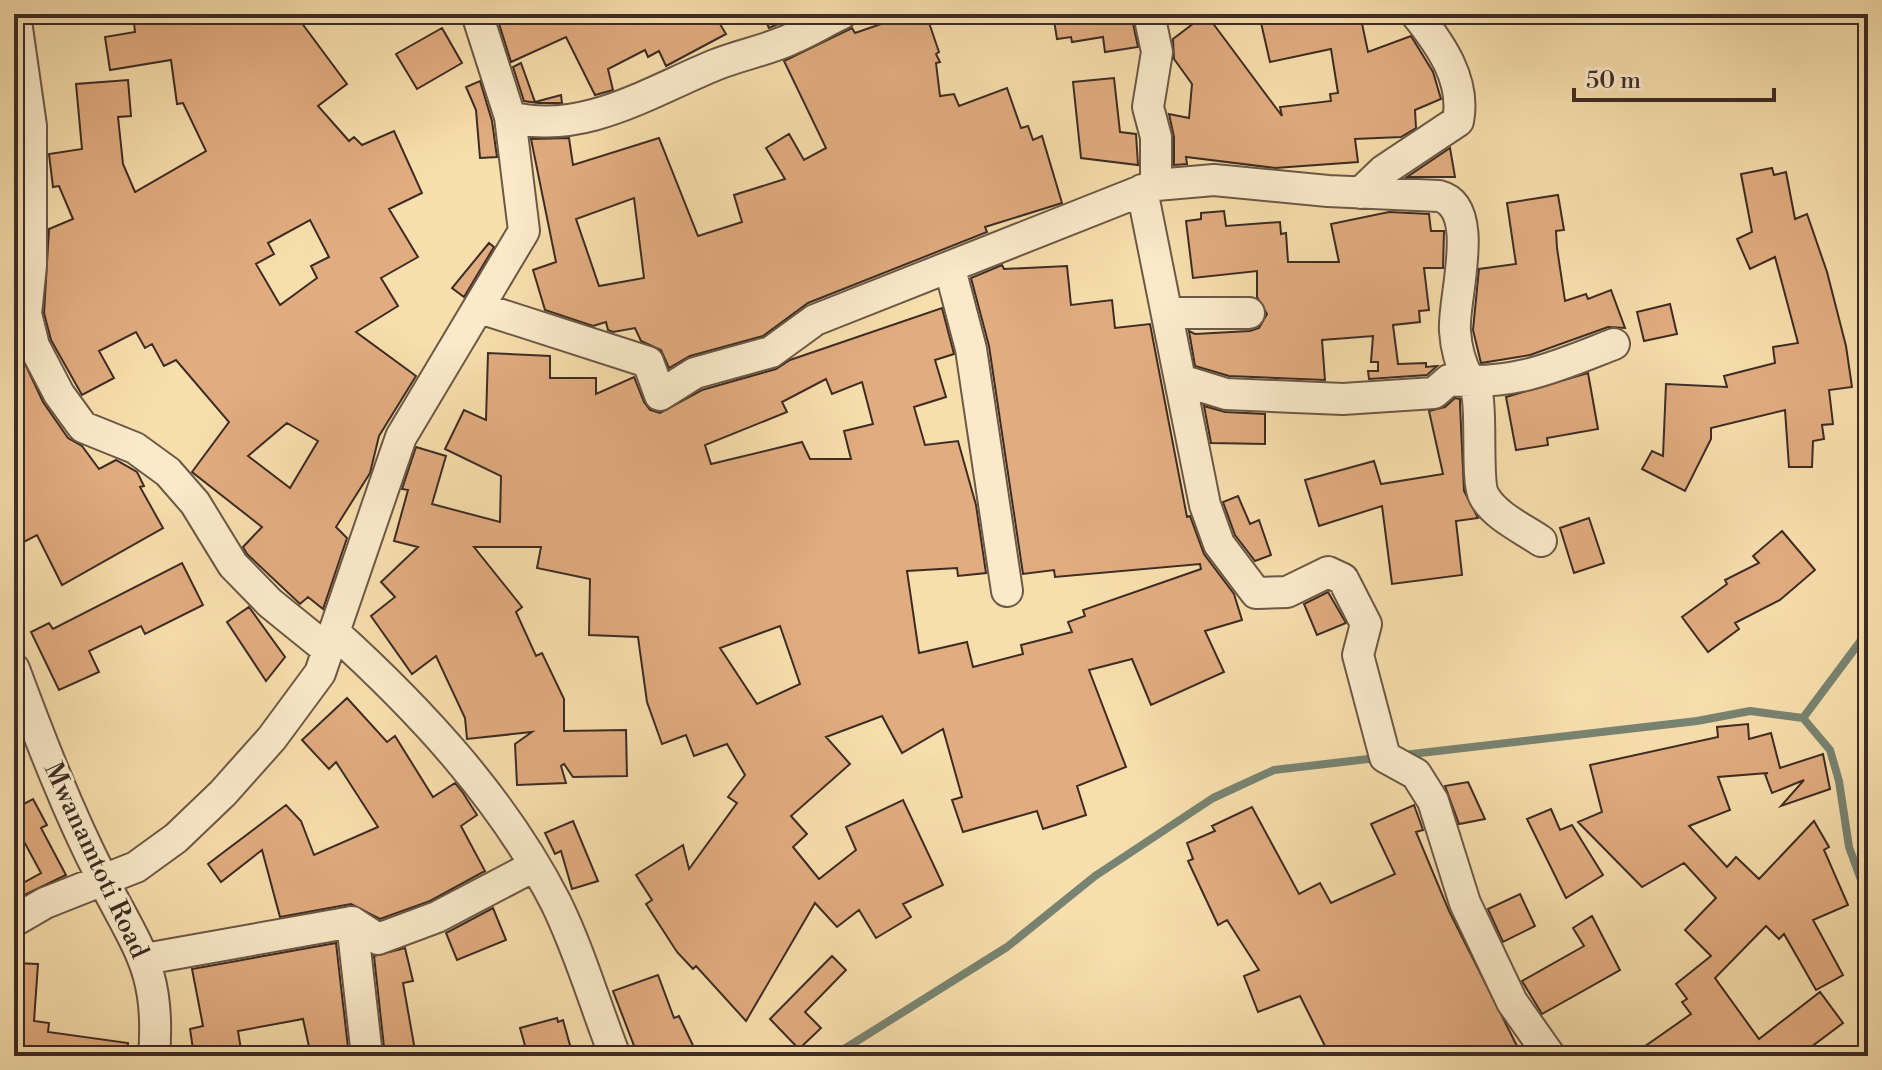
<svg xmlns="http://www.w3.org/2000/svg" width="1882" height="1070" font-family="'Libre Bodoni',serif">
<style>
.lines{fill:none;stroke-linecap:round;stroke-linejoin:round}
.stream{stroke:#788371;stroke-width:8}
.building{fill:#e1ac7f;stroke:#3d2c24;stroke-width:2;fill-rule:evenodd}
.minor-casing{stroke:#6c5846;stroke-width:34}
.minor{stroke:#faeaca;stroke-width:30}
.labels{text-anchor:middle;stroke-width:6;stroke-linejoin:round;paint-order:stroke}
.street-label{font-size:26px;fill:#3d2c24;stroke:#faeaca}
</style>
<rect width="100%" height="100%" fill="#f7dead"/>
<filter id="stains"><feTurbulence type="fractalNoise" baseFrequency=".0025" numOctaves="4"/><feColorMatrix values="0 0 0 0 .2 0 0 0 0 .09 0 0 0 0 .02 0 0 0 .5 -.17"/></filter>
<radialGradient id="worn" r=".72"><stop offset=".6" stop-color="#630" stop-opacity="0"/><stop offset="1" stop-color="#630" stop-opacity=".3"/></radialGradient>
<g class="lines">
<path class="stream" d="M1803 718 1830 750 1839 781 1849 847 1868 899
M1403 755 1697 721 1750 711 1803 718 1868 631
M833 1056 1007 947 1095 876 1213 798 1274 770 1377 758"/>
</g>
<path class="building" d="M133 14H295L347 84 318 106 349 141 354 137 362 145 394 131 422 193 389 209 418 257 381 278 398 306 356 332 416 376 379 436 370 473 336 527 347 538 323 609 308 597 300 604 247 554 243 547 262 527 192 472 229 422 176 360 164 366 152 344 145 348 136 332 99 351 114 378 82 395 51 340 44 313 49 229 73 219 59 186 53 187 49 154 82 149 76 84 128 80 131 116 118 117 123 164 135 192 206 151 183 103 177 104 171 60 110 70 105 37 135 32ZM310 220 329 257 311 266 317 278 280 305 256 264 274 254 268 243ZM287 423 318 441 290 488 248 456Z
M496 14H714L726 34 666 66 659 51 648 57 645 50 608 69 613 90 595 95 566 37 511 62Z
M762 14H802L769 28Z
M910 14H926L939 52 936 54 940 62 936 63 940 96 954 94 959 106 1007 88 1021 128 1028 126 1033 140 1042 136 1062 203 985 227 987 232 808 303 763 336 690 356 669 368 661 350 641 341 635 328 613 332 608 330 606 322 593 326 545 310 533 270 556 262 531 139 569 138 573 165 659 138 698 236 742 222 734 195 785 179 766 148 789 134 804 160 826 148 784 61 852 28 855 33ZM634 198 644 278 599 286 576 219Z
M1053 14H1131L1138 47 1105 52 1103 37 1072 42 1071 37 1057 39Z
M1206 14 1282 116 1280 107 1331 101 1330 94 1338 93 1331 49 1270 62 1259 14H1360L1368 52 1411 36 1433 72 1441 99 1415 110 1416 128 1401 137 1355 139 1358 162 1275 168 1186 157 1187 164 1174 165V137L1169 114 1189 118 1192 84 1174 59 1173 39Z
M442 28 462 63 417 89 396 54Z
M521 63 535 102 561 95 562 103H538L524 101 513 67Z
M1114 78 1120 132 1136 134 1138 165 1081 158 1073 82Z
M480 81 492 121 497 157 480 158 476 110 466 87Z
M1450 148 1455 177H1407Z
M1772 168 1774 175 1786 172 1795 219 1807 214 1827 272 1846 346 1852 387 1829 390 1833 424 1822 425 1824 439 1813 441 1812 467H1789L1785 410 1711 428V439L1685 491 1642 469 1652 451 1663 456 1666 384 1727 387 1724 376 1775 363 1773 347 1798 343 1775 257 1750 269 1737 239 1752 232 1741 174Z
M1558 195 1564 230 1556 231 1557 248 1565 301 1586 294 1588 299 1611 290 1625 328 1608 327 1530 355 1481 363 1473 330 1479 269 1516 264 1507 203Z
M1224 211 1226 226 1280 222 1281 234 1286 233 1288 262H1339L1331 224 1389 212 1429 214 1431 231H1444L1443 268H1424L1429 310 1419 311 1420 322 1393 325 1398 364 1426 363V367L1437 366 1427 375 1369 379 1368 371H1378V362H1371L1373 336 1322 340 1325 380 1229 376 1195 366 1189 331 1195 334 1250 331 1259 328 1267 314 1257 297V271L1193 278 1186 221 1201 219V213Z
M489 243 494 247 464 297 452 288Z
M1002 265 1004 269 1067 266 1071 305 1112 300 1115 328 1150 324 1187 517 1190 516 1204 554 1234 594 1242 620 1205 631 1224 672 1151 705 1132 659 1089 670 1126 767 1077 786 1086 815 1043 829 1037 811 963 832 952 800 962 797 943 729 902 753 882 716 826 737 850 764 791 816 807 834 793 847 819 879 856 850 846 827 903 800 943 885 903 904 911 917 876 938 859 910 837 927 815 903 746 1021 696 966 693 969 677 952 646 904 652 900 636 875 683 845 689 869 737 803 728 797 745 775 727 744 694 756 686 735 662 744 647 702 638 637 589 635 590 579 537 568 541 547H474L522 607 516 612 536 656 542 653 564 699V731L626 730 627 776 573 777 564 764 561 766 566 783 517 785 515 744 532 732 467 739 465 718 436 656 412 674 371 616 395 597 381 582 418 547 394 541 408 490 402 489 416 447 446 456 432 504 500 522 501 476 445 449 464 410 486 420 488 353 550 356V378H596V394L634 377 644 402 650 410 660 413 702 390 776 369 790 360 942 308 954 354 935 360 946 397 914 407 925 445 958 441 976 505 986 573 958 576 957 568 907 571 919 653 967 642 973 667 1023 654 1021 645 1072 632 1068 622 1085 616 1083 610 1201 569 1200 564 1055 577 1054 570 1023 574 989 346 971 278ZM826 379 832 394 862 382 873 424 844 431 851 459H810L802 442 711 464 705 445 787 412 782 402ZM780 626 800 684 757 704 720 648Z
M1670 304 1677 334 1644 341 1637 312Z
M14 340 43 402 68 438 82 446 99 469 116 460 137 472 144 486 140 487 163 528 62 585 37 535 14 547V523L21 519 14 504Z
M1588 373 1598 429 1547 438 1548 445 1516 450 1506 397Z
M1455 398 1460 399V405L1464 491 1478 518 1456 521 1462 575 1392 584 1382 506 1319 526 1305 480 1374 461 1381 484 1443 474 1429 411 1445 407Z
M1204 406 1225 412 1265 414V444L1211 443Z
M1238 496 1250 524 1259 520 1271 555 1255 561 1235 535 1223 502Z
M1589 518 1604 563 1574 573 1560 528Z
M1782 531 1815 570 1780 600 1735 623 1739 629 1708 652 1682 617 1727 584 1725 580 1759 563 1753 556Z
M182 563 203 605 145 634 141 626 89 651 99 672 59 690 31 632 49 623 53 629Z
M1328 592 1346 623 1317 635 1304 604Z
M249 607 285 657 266 681 227 622Z
M347 698 387 742 395 736 433 797 455 783 463 793 477 815 461 826 485 871 430 901 380 919 351 904 280 917 262 850 221 882 208 864 286 805 301 821 314 855 378 827 336 762 329 769 302 740Z
M1748 724 1749 739 1771 733 1780 768 1823 754 1830 789 1781 806 1804 780 1772 793 1765 774 1768 773 1718 777 1730 810 1689 826 1727 867 1736 857 1759 879 1814 821 1829 847 1824 850 1848 905 1813 920 1843 975 1816 990 1784 934 1779 939 1766 926 1715 978 1759 1039 1820 992 1843 1023 1799 1056H1631L1691 1014 1682 1002 1687 999 1676 984 1711 956 1685 930 1716 898 1684 863 1642 887 1578 822 1602 812 1590 765 1718 737 1717 727Z
M1468 782 1485 819 1459 824 1445 786Z
M33 799 47 825 41 828 66 875 14 900V888L41 873 14 823V809Z
M1414 805 1423 830 1416 832 1449 911 1522 1056H1330L1300 996 1258 1012 1244 976 1259 970 1227 920 1218 925 1188 861 1193 859 1187 843 1215 831 1212 826 1252 807 1299 894 1320 883 1331 903 1395 874 1371 824Z
M1551 809 1560 830 1572 825 1603 875 1566 898 1527 819Z
M573 821 598 881 572 889 561 851 555 854 545 833Z
M1520 894 1535 926 1503 942 1488 909Z
M493 908 506 940 457 960 446 933Z
M1592 916 1620 970 1542 1014 1522 981 1584 946 1573 928Z
M336 943 349 1056H311L303 1019 238 1031 242 1056H194L190 1029 203 1026 192 969Z
M405 948 413 981 403 983 416 1056H385L374 956Z
M832 956 846 970 805 1012 821 1028 799 1049 770 1019Z
M14 963 38 964 34 1021 49 1023 48 1032 128 1043 127 1056H14Z
M658 975 674 1018 679 1016 698 1056H638L613 991Z
M557 1018 558 1022 563 1020 573 1056H528L520 1028Z"/>
<g class="lines">
<g class="minor-casing">
<path id="minor" d="M15 14 31 126V265L26 314 34 346 59 394 83 427 135 448 168 472 195 503 233 565 270 603 328 650
M1149 14 1157 52 1148 107 1156 137V185
M510 117C582 136 649 92 715 65 740 55 767 50 791 39 808 32 824 22 841 14
M1142 190 1205 505 1219 544 1256 593 1287 592 1328 572 1343 579 1366 624 1358 655 1385 757 1416 774 1433 801 1465 903 1512 1002 1550 1056
M1360 193 1383 171 1458 121C1466 81 1441 45 1416 14
M950 269 971 349 1007 591
M480 308 648 362 660 395 695 373 771 352 815 320 1156 185 1214 180 1328 191 1439 196C1483 207 1452 301 1455 331 1456 348 1460 363 1468 378 1471 384 1475 386 1477 393 1482 416 1476 482 1484 496 1495 516 1522 528 1541 541
M1169 313H1249
M1181 380 1226 394 1343 399 1434 393 1449 380C1515 386 1555 367 1614 344
M334 632C420 710 503 799 556 903 580 952 595 1005 615 1056
M14 669C40 739 68 812 102 878 138 949 161 971 154 1056
M14 921 45 903 136 867 176 838 223 793 272 738 320 673 401 437 524 231 510 117 477 14
M352 922 367 1056
M145 959 352 922 378 939 437 917 534 866"/>
</g>
<use href="#minor" class="minor"/>
</g>
<g class="labels">
<g class="street-label">
<text transform="translate(97 860) rotate(65)" y="9">Mwanamtoti Road</text>
</g>
</g>
<rect width="1882" height="1070" fill="none" stroke="#f7dead" stroke-width="48"/>
<rect x="16" y="16" width="1850" height="1038" fill="none" stroke="#3d2c24" stroke-width="4"/>
<rect x="24" y="24" width="1834" height="1022" fill="none" stroke="#3d2c24" stroke-width="2"/>
<path d="M1574 88v12h200v-12" fill="none" stroke="#3d2c24" stroke-width="4"/>
<text x="1586" y="88" font-size="24" fill="#3d2c24" stroke="#faeaca" stroke-width="6" paint-order="stroke">50 m</text>
<rect width="100%" height="100%" filter="url(#stains)"/>
<rect width="100%" height="100%" fill="url(#worn)"/>
</svg>
